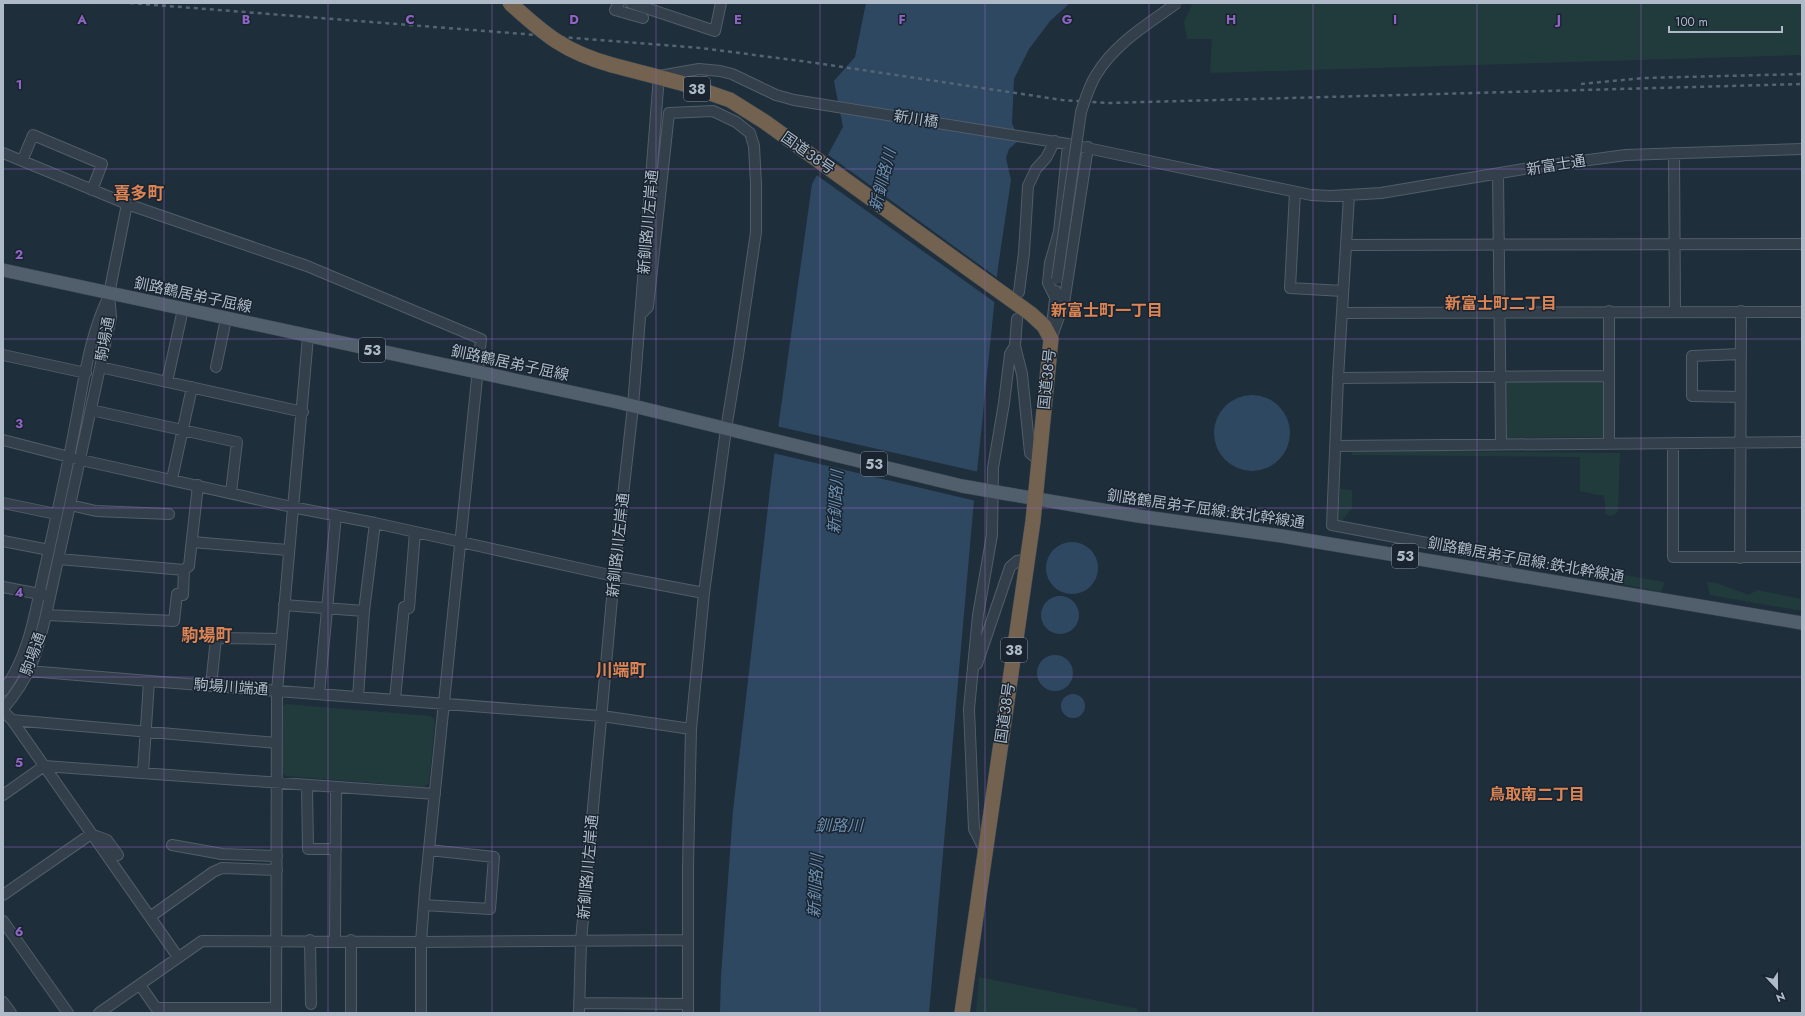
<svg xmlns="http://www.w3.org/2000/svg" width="1805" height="1016" font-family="Jost,'Noto Sans JP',sans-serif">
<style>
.green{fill:#213b3c}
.water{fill:#2f4862}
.pier{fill:#1f2e3b}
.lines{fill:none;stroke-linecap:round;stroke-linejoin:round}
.minor-casing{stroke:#515d69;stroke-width:12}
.major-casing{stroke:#3d4855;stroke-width:14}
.highway-casing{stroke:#3e4a56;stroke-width:16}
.minor{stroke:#333f4b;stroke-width:10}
.major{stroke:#515e6c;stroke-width:13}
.highway{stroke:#72624f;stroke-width:15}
.rail{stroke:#556473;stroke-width:2.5;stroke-dasharray:4 4;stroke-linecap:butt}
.minor-bridge-casing{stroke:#515d69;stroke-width:12;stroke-linecap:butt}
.major-bridge-casing{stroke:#3d4855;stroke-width:14;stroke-linecap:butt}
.highway-bridge-casing{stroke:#3e4a56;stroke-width:16;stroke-linecap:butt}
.minor-bridge{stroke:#333f4b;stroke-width:10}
.major-bridge{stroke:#515e6c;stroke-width:13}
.highway-bridge{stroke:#72624f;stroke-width:15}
.grid{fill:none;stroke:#8f65c3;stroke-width:1;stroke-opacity:0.55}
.labels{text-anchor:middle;stroke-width:3;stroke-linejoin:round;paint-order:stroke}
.shield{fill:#192430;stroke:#818d9a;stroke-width:1}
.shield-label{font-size:14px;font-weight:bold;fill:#aebac8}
.street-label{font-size:15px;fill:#aebac8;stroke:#192430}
.water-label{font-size:16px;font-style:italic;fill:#6b8dae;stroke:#192430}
.neighbourhood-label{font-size:16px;font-weight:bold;fill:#dd8454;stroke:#192430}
.quarter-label{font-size:17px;font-weight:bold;fill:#dd8454;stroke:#192430}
.grid-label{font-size:13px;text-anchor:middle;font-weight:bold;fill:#8f65c3;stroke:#192430;stroke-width:3;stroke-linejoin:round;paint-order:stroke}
</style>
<rect width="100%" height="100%" fill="#1f2e3b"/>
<path class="green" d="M1193 3H1802V55L1210 73 1212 39H1187L1184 22Z
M1606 380 1607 437 1504 438V382Z
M1353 450 1620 453 1618 512 1612 516 1606 515 1604 495H1597L1580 491V457L1351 455Z
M1340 489 1352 490V508L1342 521 1338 520Z
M1568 565 1665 582 1661 592 1561 572Z
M1707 582 1717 583 1749 595 1757 590 1802 599V611L1710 595Z
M286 704 431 716 435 721 429 783 424 787 285 776 282 772 283 706Z
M979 977 1138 1009 1137 1013H976Z"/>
<path class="water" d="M866 3H1070L1050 21 1029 49 1014 79 1012 123 1019 140 1009 149 1006 158 1011 180 998 267 973 511 929 1013H720L721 976 733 811 772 472 812 184 843 127 834 81 855 57Z
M1214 433a38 38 0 1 1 76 0a38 38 0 1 1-76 0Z
M1046 568a26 26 0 1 1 52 0a26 26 0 1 1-52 0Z
M1041 615a19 19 0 1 1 38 0a19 19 0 1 1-38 0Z
M1037 673a18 18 0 1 1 36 0a18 18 0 1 1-36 0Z
M1061 706a12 12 0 1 1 24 0a12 12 0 1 1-24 0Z"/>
<path class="pier" d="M827 154 999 279 997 304 815 174Z
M776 426 979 472 976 501 773 453Z"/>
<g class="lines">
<g class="minor-casing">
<path id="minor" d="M619 3 615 10 643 18
M631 3 715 31 721 3
M3 153 127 204 307 266 481 339 425 889 421 942V1013
M1674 153 1675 311
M22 161 33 135 102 164 92 190
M1498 175 1501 444
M1295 192 1290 288 1343 291
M1349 196 1338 378 1332 525 1501 557 1509 574
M1347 245 1802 244
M1019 292 1024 253 1028 186 1036 169 1046 158 1055 141
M1055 297 1048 283 1050 263 1059 232 1068 144
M1342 313 1802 312
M640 315 648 307 669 113 713 111 736 122 750 133 754 146 756 184V232L738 356 726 429 704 593 691 729 688 867V1013
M1017 319 1015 346 1022 374 1030 453 1039 461
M1052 325 1056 291
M1051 339 1064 303 1088 147
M3 355 86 373
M100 367 303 412
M216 367 226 319
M1338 378 1608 376
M167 382 183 309
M1741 397 1692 396V356L1741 354
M91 410 237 442 231 492
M3 440 81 460 292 507 375 523 614 576 704 593
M1609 443V311
M1673 443V557H1802
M1335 446 1802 442
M172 479 192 387
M3 503 56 514
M70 505 96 511 169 514
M3 541 49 550
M192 542 288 550
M1740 558 1741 311
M184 570 189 566 198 485
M3 587 45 595
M284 605 364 611
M46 615 174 621 177 594 183 595 184 570 59 559
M977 664 1010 567 1017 561 1028 559
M17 670 149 681 602 716 691 729
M211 686 216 638 281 639
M3 691C27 659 34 620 42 581 54 528 66 475 76 421 84 379 90 334 109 296
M319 694 336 515
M358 697 364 611 375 523
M395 699 404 607 409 608 415 532
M3 709C31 676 36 656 46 615L111 317 109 294 127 204
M3 711 12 720 178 957
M12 720 277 743
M143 773 149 681
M307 785 308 849H336
M3 795 44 766 435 794
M172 845 222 854 277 856
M985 851 974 829 969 709 978 615 992 535 993 468 1004 403 1010 354 1015 346
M3 895 91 834 107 840 118 855
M424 905 490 909 494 857 429 850
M150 917 213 872 222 868 277 870
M3 921 68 1013
M310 940 311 1004
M335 940 336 787
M140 985 156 1008H276
M3 1002 11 1013
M579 1003 688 1004
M99 1013 202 941 421 942 688 940
M276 1013 277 691 308 337
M351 1013V940
M579 1013 581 941 614 576 633 406 659 76 699 69 720 71 732 74 776 95 794 100 1068 144 1311 195 1331 196 1381 193 1536 167 1626 155 1802 149"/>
</g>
<g class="major-casing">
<path id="major" d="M3 270 617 402 740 432
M1008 494 1138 516 1282 536 1802 623"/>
</g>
<g class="highway-casing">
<path id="highway" d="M612 65 681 83 730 100 765 122 1031 314 1044 326 1051 339 1033 521 962 1013"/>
</g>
<use href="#minor" class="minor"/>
<use href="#major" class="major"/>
<use href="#highway" class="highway"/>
<path class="rail" d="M130 3 701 48 816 63 1062 100 1108 103 1802 84
M1581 84 1644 78 1802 74"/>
<g class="minor-bridge-casing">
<path id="minor-bridge" d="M1057 279 1081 112C1085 100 1089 86 1096 75 1115 43 1148 24 1177 3"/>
</g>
<g class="major-bridge-casing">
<path id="major-bridge" d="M740 432 962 486 1008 494"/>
</g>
<g class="highway-bridge-casing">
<path id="highway-bridge" d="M510 3C545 35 565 52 612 65"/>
</g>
<use href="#minor-bridge" class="minor-bridge"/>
<use href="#major-bridge" class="major-bridge"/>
<use href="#highway-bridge" class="highway-bridge"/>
</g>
<path class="grid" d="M164 3V1013M328 3V1013M492 3V1013M656 3V1013M820 3V1013M985 3V1013M1149 3V1013M1313 3V1013M1477 3V1013M1641 3V1013M3 169H1802M3 339H1802M3 508H1802M3 677H1802M3 847H1802"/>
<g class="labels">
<g class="shield">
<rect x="684" y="77" width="26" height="24" rx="3"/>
<rect x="359" y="338" width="26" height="24" rx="3"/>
<rect x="861" y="452" width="26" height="24" rx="3"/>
<rect x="1392" y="544" width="26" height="24" rx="3"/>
<rect x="1001" y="638" width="26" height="24" rx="3"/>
</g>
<g class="shield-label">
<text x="697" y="94">38</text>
<text x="372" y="355">53</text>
<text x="874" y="469">53</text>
<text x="1405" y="561">53</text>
<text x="1014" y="655">38</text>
</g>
<g class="street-label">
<text transform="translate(916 119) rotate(9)" y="5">新川橋</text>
<text transform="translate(808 153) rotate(35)" y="5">国道38号</text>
<text transform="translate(1556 165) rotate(-9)" y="5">新富士通</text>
<text transform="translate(648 222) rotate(-85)" y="5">新釧路川左岸通</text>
<text transform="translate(193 295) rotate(12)" y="5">釧路鶴居弟子屈線</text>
<text transform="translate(105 339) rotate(-80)" y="5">駒場通</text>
<text transform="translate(510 363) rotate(12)" y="5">釧路鶴居弟子屈線</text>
<text transform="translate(1047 379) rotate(-84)" y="5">国道38号</text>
<text transform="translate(1206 509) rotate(8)" y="5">釧路鶴居弟子屈線:鉄北幹線通</text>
<text transform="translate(618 545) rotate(-84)" y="5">新釧路川左岸通</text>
<text transform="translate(1526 560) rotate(10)" y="5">釧路鶴居弟子屈線:鉄北幹線通</text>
<text transform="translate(33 654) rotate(-70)" y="5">駒場通</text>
<text transform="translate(231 687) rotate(4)" y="5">駒場川端通</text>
<text transform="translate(1005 713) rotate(-82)" y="5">国道38号</text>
<text transform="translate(588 867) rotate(-85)" y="5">新釧路川左岸通</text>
</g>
<g class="water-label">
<text transform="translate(882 180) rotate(-76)" y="6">新釧路川</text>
<text transform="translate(835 502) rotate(-87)" y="6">新釧路川</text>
<text x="839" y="831">釧路川</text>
<text transform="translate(815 886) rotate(-87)" y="6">新釧路川</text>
</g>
<g class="neighbourhood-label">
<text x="1501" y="309">新富士町二丁目</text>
<text x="1107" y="316">新富士町一丁目</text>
<text x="1537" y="800">鳥取南二丁目</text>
</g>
<g class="quarter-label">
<text x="139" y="199">喜多町</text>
<text x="207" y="641">駒場町</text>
<text x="621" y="676">川端町</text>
</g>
</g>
<g class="grid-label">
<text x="82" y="24">A</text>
<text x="246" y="24">B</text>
<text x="410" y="24">C</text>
<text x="574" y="24">D</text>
<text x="738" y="24">E</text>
<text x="902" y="24">F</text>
<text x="1067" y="24">G</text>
<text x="1231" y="24">H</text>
<text x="1395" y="24">I</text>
<text x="1559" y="24">J</text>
<text x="19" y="89">1</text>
<text x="19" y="259">2</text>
<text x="19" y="428">3</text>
<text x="19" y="597">4</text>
<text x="19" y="767">5</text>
<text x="19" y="936">6</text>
</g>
<rect width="1805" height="1016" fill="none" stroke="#aebac8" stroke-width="8"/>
<g transform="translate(1777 988) rotate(158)" stroke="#192430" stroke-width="3" paint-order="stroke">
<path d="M0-3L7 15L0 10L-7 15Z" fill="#aebac8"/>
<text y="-6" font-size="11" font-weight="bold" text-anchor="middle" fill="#aebac8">N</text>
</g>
<path d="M1669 26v6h113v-6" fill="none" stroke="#aebac8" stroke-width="2"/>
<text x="1675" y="26" font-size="12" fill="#aebac8" stroke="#192430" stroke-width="3" paint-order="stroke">100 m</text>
</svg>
